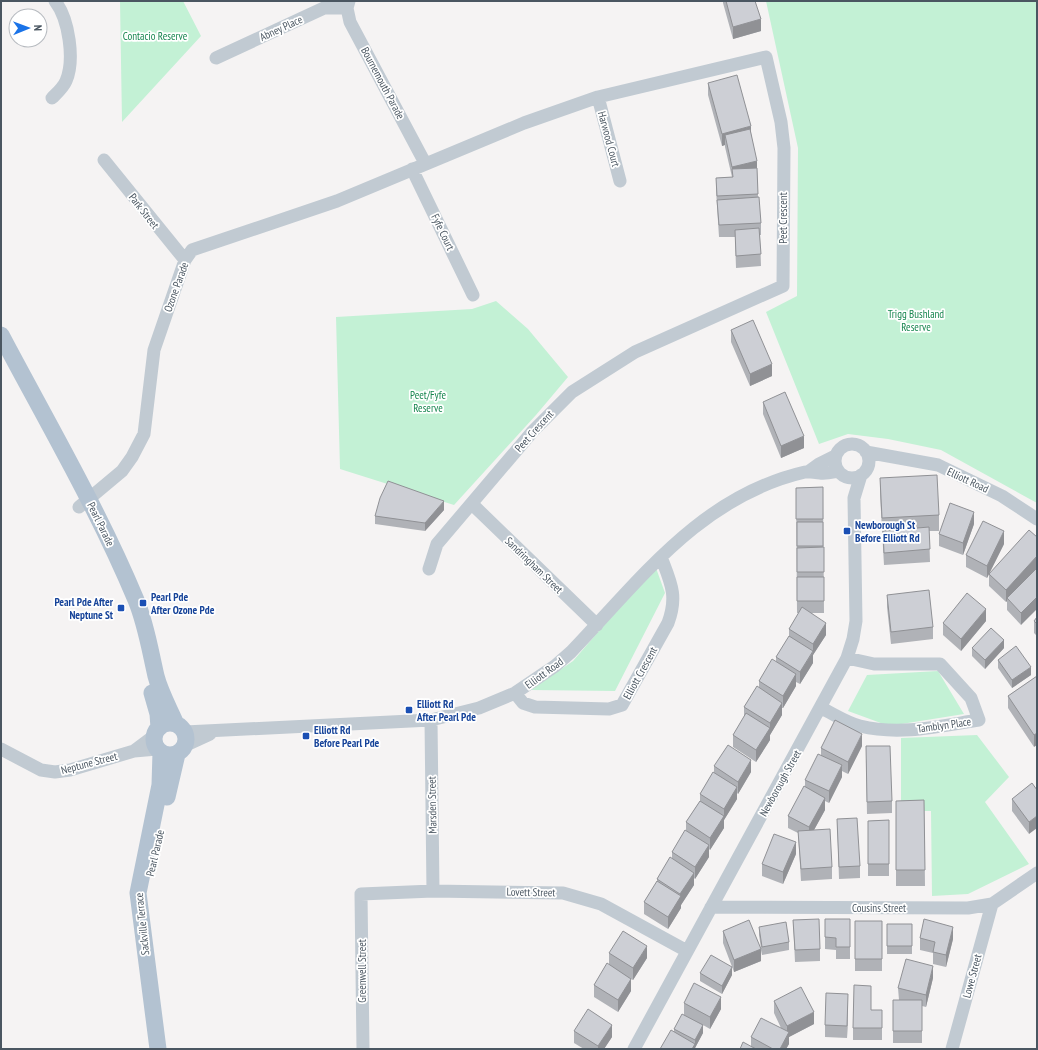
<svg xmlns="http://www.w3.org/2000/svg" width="1038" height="1050" font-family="'PT Sans Narrow',sans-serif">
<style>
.green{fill:#c3f1d5}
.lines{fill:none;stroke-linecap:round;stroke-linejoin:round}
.minor{stroke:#c1cad2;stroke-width:13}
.major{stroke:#b3c2d1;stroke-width:17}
.wall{fill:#b0b2b7}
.shaded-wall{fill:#909195}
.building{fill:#cdcfd5;stroke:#909195}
.transit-dot{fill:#1a4fb4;stroke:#fff;stroke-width:1.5}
.labels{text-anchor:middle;stroke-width:3.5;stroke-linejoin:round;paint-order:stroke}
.street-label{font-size:11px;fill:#4a5661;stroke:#fff}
.park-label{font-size:11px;fill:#17864f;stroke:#fff}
.transit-label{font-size:11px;font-weight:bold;fill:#164399;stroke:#fff;text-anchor:start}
</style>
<rect width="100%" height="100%" fill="#f5f3f3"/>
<path class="green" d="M120 1H183L201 36 122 122Z
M766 1H1037V503L941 450 888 439 848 434 819 444 766 312 797 296 798 148Z
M496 301 528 329 568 377 536 415 454 505 340 469 336 317 472 309Z
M656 568 665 593 615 691 531 690 573 661 605 624Z
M938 671 964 714 889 726 848 711 867 675Z
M977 735 1009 777 985 802 1029 864 968 894 932 896 931 811H901V738Z"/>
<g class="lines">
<path class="minor" d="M349 1 347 8 350 22 425 163
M216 58 324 8H347
M598 97 620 181
M52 98C57 93 63 88 66 81 75 60 69 19 55 1
M104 160 185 260
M412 169 473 295
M835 461a17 17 0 1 1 34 0a17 17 0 1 1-34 0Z
M866 452 938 465 1002 496 1037 519
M808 472 819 464 835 456
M472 504 597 625
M79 507 122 471 132 457 144 434 154 350 185 260 192 250 337 201 524 123 598 97 766 57 781 122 784 148 783 286 635 352 572 392 533 431 437 544 429 569
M515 693 523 703 535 707 609 709 622 705 668 623C678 596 671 583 661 557
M821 708C834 714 847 723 860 726 900 736 940 726 979 720L971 698 940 664H874L847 658
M431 720 433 891
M185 732 431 720 479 708 515 693 555 666 571 652C641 579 701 496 805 472 810 471 815 473 820 473 826 474 833 472 838 471
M186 745 210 734
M1 749 41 770 55 772 70 770 134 751 157 749
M134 751 154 736
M711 907 968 908 992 904 1037 873
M363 1049 361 894 433 891 563 893 601 904 687 951
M634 1049 847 658 853 639 856 621 854 498 861 475
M952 1049 992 904"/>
<path class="major" d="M1 335C47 422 98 509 136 600 146 624 150 650 156 676 160 692 169 708 176 724
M152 693 158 714 159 728
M154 739a16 16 0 1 1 32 0a16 16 0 1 1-32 0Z
M167 797 177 754
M158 1049 138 893 160 785 161 752"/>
</g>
<path class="wall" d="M723 1H755L761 31 733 39 723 3Z
M708 83 751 133 757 169 758 197 761 223V235H760L761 266 736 268 735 237H719L716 190V178L732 177 725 147V145L722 146 708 95Z
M731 330 772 376 750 386 731 342Z
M763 402 804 448 781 458 763 414Z
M880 478 939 515V531H929L930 562 884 565 880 494Z
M823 487 824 613H812L826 635 813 655V663L800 684 796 682V686L783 708H782V715L770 735V740L756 762 733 747V735L744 718V707L759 687V681L776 661V657L789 637V629L799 613H797L796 488Z
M444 510 425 531 375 524V516Z
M974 524 963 555 939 546V534Z
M1037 537V568L1033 572 1021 625 1007 610V601L1006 602 989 586V574Z
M1004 544 987 578 966 567V555Z
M887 595 933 627V639L891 644 887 607Z
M1037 617V636L1034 633V621Z
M986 621 961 651 943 635V623Z
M972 648H1004L985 669 972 656Z
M998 660 1031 675 1012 688 998 668Z
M1037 676 1034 747 1008 708V696Z
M862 746 848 774 842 771V777L829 803 825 801V810L814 830 832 867V879L801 881 798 833 788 828V816L805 787V780L821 755V748Z
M866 759 892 801V813L867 814Z
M714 766 751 772 738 794 737 793V799L724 820V828L710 850 709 849V857L695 879 694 878V885L681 905V908L668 929 644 914V902L657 882V879L672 858V852L686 831V822L700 801V794L714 772Z
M1032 783 1029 834 1012 811V799Z
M924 800 925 886H896V801Z
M837 819 860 866V878L839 879Z
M889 820V876H868V821Z
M796 854 783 884 762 876V864Z
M825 919H850V959H836V950L825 949Z
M793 920 820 949V961L795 962Z
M855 921H882V971H855Z
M887 924H912V954H887Z
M759 927 789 942V950L762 955 761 950V961L734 972 723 943V931L761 948 759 935Z
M920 938 953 939 946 967 933 964V953L920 950Z
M609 953 647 958 633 980 631 979V991L618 1012 594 997V985L609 964Z
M700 973 732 975 722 994 700 981Z
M933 978 926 1007 922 1006V1043H893V1000H899L898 988Z
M774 1001 814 1024 789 1037V1044L786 1049H740L751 1046V1037L781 1028 774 1013Z
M684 1003 721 1009 710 1029 703 1025V1033L695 1048V1047V1049L674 1032V1029L684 1015Z
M848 1006 847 1038 825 1037V1025Z
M871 1010H882V1040H853V1028Z
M574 1031 612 1037 604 1049H584L574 1043Z"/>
<path class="shaded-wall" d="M761 19V31L733 39V27Z
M751 126V138L725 135V145L722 146V134Z
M757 161V173L732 169V179V167Z
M772 364V376L750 386V374Z
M804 436V448L781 458V446Z
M444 501V510L425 531V523Z
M974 512V524L963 555V543Z
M1004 531V544L987 578V566Z
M1037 556V568L1008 600 1007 598V601L1006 602V590Z
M1037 597V609L1021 625V613Z
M986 609V621L961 651V639Z
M826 623V635L813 655V663L800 684V672L813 652V644Z
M1004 640V648L985 669V660Z
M1031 667V675L1012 688V680Z
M796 674V686L783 708V696Z
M782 703V715L770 735V723Z
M770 728V740L756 762V750Z
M1037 733V745L1034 747V735Z
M862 734V746L848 774V762Z
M751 760V772L738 794V782Z
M842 765V777L829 803V791Z
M737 787V799L724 820V828L710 850V838L724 816V809Z
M825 798V810L809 839V827Z
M1037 816V828L1029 834V822Z
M796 842V854L783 884V872Z
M709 845V857L695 879V867Z
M694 873V885L681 905V908L668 929V917L680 897V894Z
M953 927V939L946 967V955Z
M647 946V958L633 980V968Z
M761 949V961L734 972V960Z
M933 966V978L926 1007V995Z
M732 967V975L722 994V986Z
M631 979V991L618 1012V1000Z
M848 994V1006L847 1038V1026Z
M721 997V1009L710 1029V1017Z
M814 1012V1024L789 1037V1044L786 1049H780L787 1036V1026Z
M612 1025V1037L604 1049H598V1046Z
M703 1025V1033L695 1048V1040Z
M695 1044V1049H692Z"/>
<path class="building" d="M726 1H755L761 19 733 27Z
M737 75 751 126 722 134 708 83Z
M750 129 757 161 732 167 725 135Z
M757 168 758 194 717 196 716 178 733 177 732 169Z
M759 197 761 223 719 225 717 200Z
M759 228 761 254 736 256 735 230Z
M753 320 772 364 750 374 731 330Z
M785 392 804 436 781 446 763 402Z
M937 475 939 515 882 518 880 478Z
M388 481 444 501 425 523 375 516 380 498Z
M823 487V519H796V488Z
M950 503 974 512 963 543 939 534Z
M983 521 1004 531 987 566 966 555Z
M797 522H823V546H797Z
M929 527 930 549 884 553 883 531Z
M1029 530 1037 537V556L1006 590 989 574Z
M824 547V572H797V548Z
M1037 568V597L1021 613 1007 598Z
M797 577H824V601H797Z
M929 590 933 627 891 632 887 595Z
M967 593 986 609 961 639 943 623Z
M802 607 826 623 813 644 789 629Z
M1037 617V624L1034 621Z
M991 628 1004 640 985 660 972 648Z
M789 636 813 651 800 672 776 657Z
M1016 646 1031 667 1012 680 998 660Z
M772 659 796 674 783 696 759 681Z
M1037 676V733L1034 735 1008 696Z
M757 686 782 703 770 723 744 707Z
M746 713 770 728 756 750 733 735Z
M835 720 862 734 848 762 821 748Z
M728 745 751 760 738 782 714 766Z
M866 746H890L892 801 867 802Z
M818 754 842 765 829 791 805 780Z
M713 772 737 787 724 809 700 794Z
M1032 783 1037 790V816L1029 822 1012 799Z
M804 786 825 798 809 827 788 816Z
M924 800 925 870H896V801Z
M700 801 724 816 710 838 686 822Z
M857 818 860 866 839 867 837 819Z
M889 820V864H868V821Z
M830 829 832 867 801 869 798 831Z
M685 830 709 845 695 867 672 852Z
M774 834 796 842 783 872 762 864Z
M670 857 694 873 680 894 657 879Z
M657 881 681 896 668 917 644 902Z
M819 919 820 949 795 950 793 920Z
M825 919H850V947H836V938L825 937Z
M924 919 953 927 946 955 933 952 935 942 920 938Z
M749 920 761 949 734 960 723 931Z
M855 921H882V959H855Z
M786 922 789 942 762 947 759 927Z
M887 924H912V946H887Z
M623 931 647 946 633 968 609 953Z
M711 955 732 967 722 986 700 973Z
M906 959 933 966 926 995 898 988Z
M607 963 631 979 618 1000 594 985Z
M694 983 721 997 710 1017 684 1003Z
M854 985 871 986V1010H882V1028H853Z
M801 987 814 1012 787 1026 774 1001Z
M826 993 848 994 847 1026 825 1025Z
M893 1000H922V1031H893Z
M588 1009 612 1025 598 1046 574 1031Z
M682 1014 703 1025 695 1040 674 1029Z
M761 1018 789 1032 780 1049H773L751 1037Z
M671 1030 695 1044 692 1049H660Z
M743 1042 756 1049H740Z"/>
<g class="transit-dot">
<rect x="843" y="527" width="8" height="8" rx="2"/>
<rect x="139" y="599" width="8" height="8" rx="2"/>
<rect x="117" y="604" width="8" height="8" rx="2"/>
<rect x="405" y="706" width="8" height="8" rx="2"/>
<rect x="302" y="732" width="8" height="8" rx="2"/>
</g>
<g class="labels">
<g class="street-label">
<text transform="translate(281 28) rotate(-25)" y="4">Abney Place</text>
<text transform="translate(383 83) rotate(62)" y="4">Bournemouth Parade</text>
<text transform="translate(609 139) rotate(75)" y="4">Harwood Court</text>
<text transform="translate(144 211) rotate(52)" y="4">Park Street</text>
<text transform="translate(783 218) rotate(-90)" y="4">Peet Crescent</text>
<text transform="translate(443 232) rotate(64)" y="4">Fyfe Court</text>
<text transform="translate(176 287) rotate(-70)" y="4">Ozone Parade</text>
<text transform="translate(534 431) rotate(-48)" y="4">Peet Crescent</text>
<text transform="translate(968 480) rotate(25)" y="4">Elliott Road</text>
<text transform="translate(101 524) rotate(64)" y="4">Pearl Parade</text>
<text transform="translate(534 565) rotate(44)" y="4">Sandringham Street</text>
<text transform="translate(544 673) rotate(-36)" y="4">Elliott Road</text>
<text transform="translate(640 673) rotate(-61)" y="4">Elliott Crescent</text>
<text transform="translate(944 725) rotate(-8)" y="4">Tamblyn Place</text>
<text transform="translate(89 763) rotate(-15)" y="4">Neptune Street</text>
<text transform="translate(780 783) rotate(-61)" y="4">Newborough Street</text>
<text transform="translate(432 805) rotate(-91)" y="4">Marsden Street</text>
<text transform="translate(155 853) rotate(-77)" y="4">Pearl Parade</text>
<text transform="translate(531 892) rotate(1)" y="4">Lovett Street</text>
<text x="879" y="912">Cousins Street</text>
<text transform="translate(142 924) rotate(-96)" y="4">Sackville Terrace</text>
<text transform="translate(362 971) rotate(-90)" y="4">Greenwell Street</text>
<text transform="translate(972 976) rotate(-75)" y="4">Lowe Street</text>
</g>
<g class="park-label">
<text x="155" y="40">Contacio Reserve</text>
<text x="916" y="318">Trigg Bushland<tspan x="916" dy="13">Reserve</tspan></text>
<text x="428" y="399">Peet/Fyfe<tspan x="428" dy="13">Reserve</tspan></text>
</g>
<g class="transit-label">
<text x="855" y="529">Newborough St<tspan x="855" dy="13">Before Elliott Rd</tspan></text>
<text x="151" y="601">Pearl Pde<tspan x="151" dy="13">After Ozone Pde</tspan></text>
<text x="113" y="606" text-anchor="end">Pearl Pde After<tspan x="113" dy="13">Neptune St</tspan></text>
<text x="417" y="708">Elliott Rd<tspan x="417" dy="13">After Pearl Pde</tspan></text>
<text x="314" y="734">Elliott Rd<tspan x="314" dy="13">Before Pearl Pde</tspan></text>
</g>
</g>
<rect width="1038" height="1050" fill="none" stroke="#4a5661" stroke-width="4"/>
<g transform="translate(28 28) rotate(89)"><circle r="19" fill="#ffffff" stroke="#b7bbc0"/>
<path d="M0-3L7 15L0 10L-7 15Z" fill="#1a73e8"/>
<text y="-6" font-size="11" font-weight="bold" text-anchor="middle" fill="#4a5661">N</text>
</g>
</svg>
